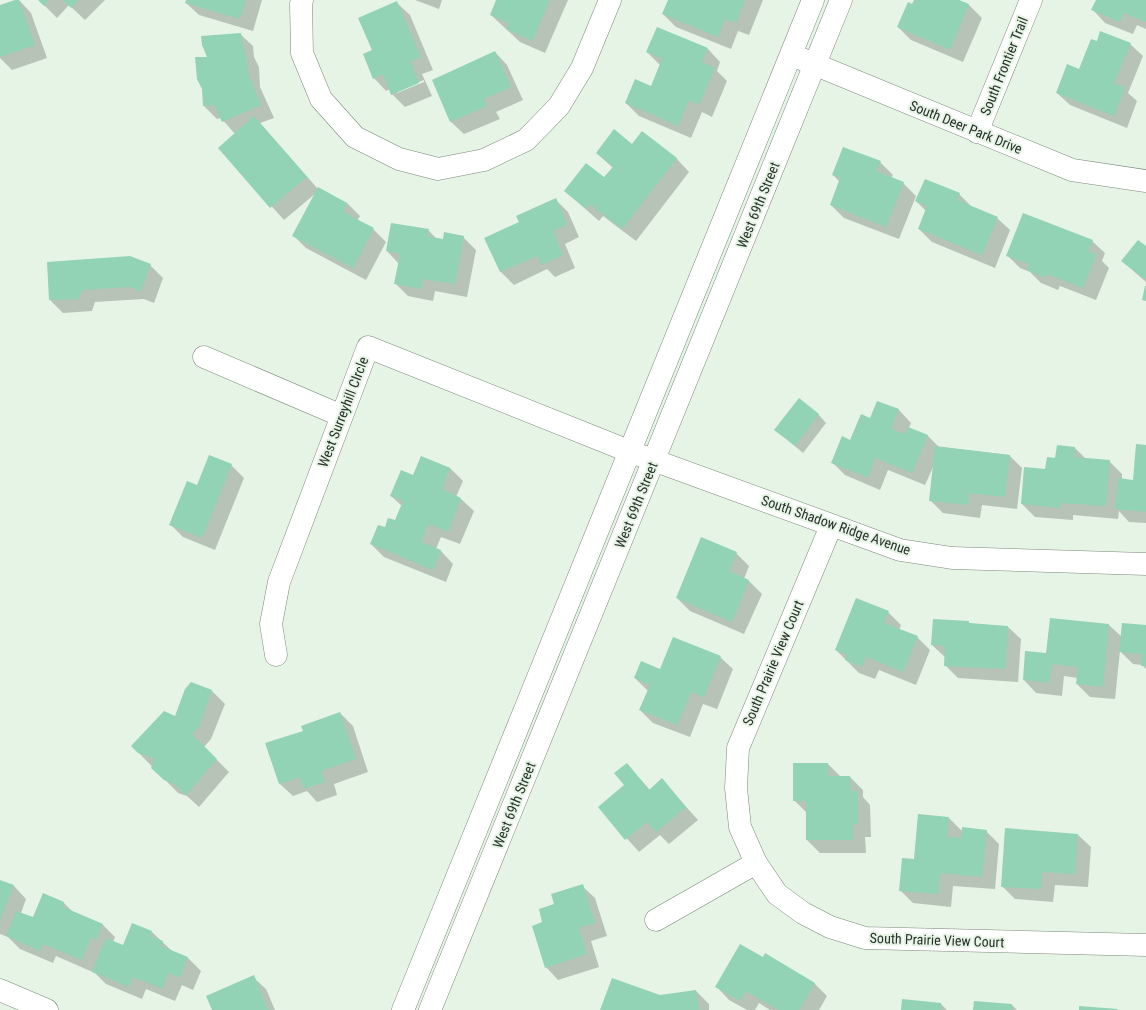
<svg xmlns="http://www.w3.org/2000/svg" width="1146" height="1010" font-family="'Roboto Condensed',sans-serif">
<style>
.shadow{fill:#0003;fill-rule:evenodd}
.building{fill:#91d3b4}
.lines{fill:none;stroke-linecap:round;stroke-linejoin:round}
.minor-casing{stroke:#7c897b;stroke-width:23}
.major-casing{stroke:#7c897b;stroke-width:23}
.minor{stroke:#fff;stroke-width:22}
.major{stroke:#fff;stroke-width:22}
.labels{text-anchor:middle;stroke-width:4;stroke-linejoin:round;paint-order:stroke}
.street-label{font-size:14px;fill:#2a302a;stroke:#e5f4e5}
</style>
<rect width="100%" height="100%" fill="#e5f4e5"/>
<path class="shadow" d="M19 0 31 13 47 58 12 70 0 58V6Z
M39 0H105L85 20 69 5 57 18Z
M187 0H262L253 31 199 15 186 3Z
M415 0H442L439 9Z
M497 0H568L545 53 520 42 491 15Z
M669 0H763L749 35 738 31 731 49 676 27 663 14Z
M915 0H957L969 5 982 18 963 62 911 40 898 27Z
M1097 0H1146V29L1137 25 1133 34 1105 23 1093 10Z
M397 3 410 15 433 70 422 74 432 96 405 107 392 94 390 89 386 91 374 78 373 51ZM424 80V82L397 93V91Z
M658 28 708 49 720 62 717 71 727 81 712 117 702 112 691 138 639 116 626 103 651 87 660 65 647 52Z
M240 34 253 46 254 57 259 67 260 87 274 118 260 123 318 189 347 203 360 216 357 221 373 229 386 242 366 280 306 248 293 235 316 193 284 220 219 148 235 134 221 118 217 119 204 106 208 57Z
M1097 43 1130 44 1143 56 1128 93 1137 101 1127 128 1070 105 1057 93 1080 70Z
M495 52 507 65 523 100 496 112 500 119 464 134 451 122 433 80Z
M642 132 677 159 689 172 636 241 603 216 599 221 565 191 605 179 613 168 597 153 632 145Z
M880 162 893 175 891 178 903 183 916 196 899 239 844 218 831 205 840 182 833 175Z
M959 194 972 207 997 218 1010 230 995 268 932 242 919 229 926 211 916 201Z
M556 200 568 212 579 237 565 244 575 268 555 277 547 269 514 285 501 272 486 238 521 223Z
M428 230 437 239 444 240 463 237 476 250 467 297 435 291 433 301 408 296 396 284 399 264 387 251Z
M1092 241 1105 253 1102 261 1109 268 1096 300 1060 286 1058 290 1041 283 1030 272 1020 268 1007 255Z
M1146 248V282L1122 261Z
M150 265 163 278 154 303 144 299 95 302 92 311 63 313 50 300Z
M878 402 899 410 911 423 909 428 928 436 939 447 1009 455 1022 468 1017 509 982 505 980 518 943 513 930 500 934 465 925 485 888 470 880 490 845 475 832 462 871 419Z
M818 414 826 423 803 453 776 430Z
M1146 446V523L1129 522 1119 511 1118 519 1073 515V520L1035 517 1022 504 1046 470 1056 459 1074 447 1086 459 1109 461 1122 474V480L1134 481Z
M422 457 450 468 463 481 456 497 461 499 474 511 460 544 441 537 436 549 441 551 453 564 446 582 384 557 371 544 385 529 395 522 402 506 391 496 414 477Z
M231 465 244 478 215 550 183 537 170 524 198 487Z
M736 553 749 566 744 579 749 581 762 594 744 634 690 611 677 598Z
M888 612 901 625 899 630 917 637 930 650 916 685 879 670 875 679 859 673 836 650Z
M1051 619 1109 625 1122 637 1146 626V669L1142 665 1133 664 1120 651 1115 699 1090 697 1077 684V678L1064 676 1062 696 1036 693 1024 680 1026 652 1047 654Z
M934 620 1008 627 1021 639 1018 682 958 678 945 665 946 658 932 645Z
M720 657 733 669 717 709 703 704 690 737 653 723 640 710 648 691 635 678 661 670Z
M191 683 212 691 225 704 211 739 204 747 229 772 199 807 187 796 178 793 132 746 176 717Z
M340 713 353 726 368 772 334 784 337 795 317 802 307 791 293 796 280 784Z
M627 764 650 790 662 780 698 820 669 844 660 835 639 852 599 807 625 785Z
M828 764 841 777H850L863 790V797L870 805 871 837H865L866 853H820L807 840V813L794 800Z
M949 818 963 832 986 831 999 844 995 889 953 886 951 907 913 903 900 890 915 860Z
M1078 835 1091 847 1088 887 1055 885 1053 902 1015 899 1002 886Z
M0 881 14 886 26 899 21 913 33 918 43 895 64 903 73 912 102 924 115 937 113 942 124 947 152 932 173 952 188 958 201 971 193 990 182 985 175 1001 146 989 142 999 106 984 95 973 56 956 53 963 20 949 8 937 0 934Z
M582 886 595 898 607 936 591 941 599 967 558 980 546 967 556 905Z
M763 958 814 983 827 996 819 1010H770L759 1003 755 1010H747L729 1000 717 987Z
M253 977 266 989 275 1010H213Z
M696 991 709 1004V1010H601L660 996Z
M903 1000 941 1004 947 1010H902Z
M1012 1005 1017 1010H974Z"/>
<path class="building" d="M15 0H19L35 45 0 57V5Z
M38 0H49L44 6Z
M63 0H79L71 8Z
M186 0H246L240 19 185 3Z
M496 0H550L532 41 506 29 509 23 490 15Z
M668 0H745L736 23 725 19 718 37 662 14Z
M914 0H959L969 4 950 50 897 27 908 2 912 4Z
M1096 0H1146V22L1124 13 1120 22 1091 10Z
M397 1 421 57 410 61 419 83 391 95 383 74 373 79 363 54 372 50 358 18Z
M657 27 708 48 702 62 715 68 699 105 689 100 678 126 625 103 635 79 651 86 662 59 646 52Z
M1100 31 1131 43 1114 83 1125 88 1114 116 1056 93 1067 64 1079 69 1091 39 1097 41Z
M241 33 242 43 246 54 248 73 261 105 222 122 214 105 203 106 202 89 197 79 195 57H207L202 45 201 36Z
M495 51 511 87 484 99 487 106 450 122 432 80Z
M254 116 307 177 270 208 218 148Z
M614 129 632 144 642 131 677 158 622 229 589 204 586 209 564 191 586 163 604 177 613 167 596 153Z
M843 147 881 161 876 171 904 182 886 227 830 205 840 178 832 175Z
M925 179 960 193 957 200 998 217 982 255 918 229 927 206 915 201Z
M318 187 347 203 343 212 374 228 353 268 292 236Z
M556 198 567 224 553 231 563 255 541 265 537 256 500 272 484 238 519 222 516 216Z
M1023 213 1093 240 1088 251 1096 255 1083 288 1047 274 1045 278 1027 270 1029 264 1006 256Z
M391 223 429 229 427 236 443 239 444 232 464 236 455 284 423 279 421 289 394 284 400 254 386 251Z
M1138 240 1146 246V280L1121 261Z
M130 256 151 264 141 291 130 287 82 290 79 299 49 300 47 262Z
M1145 286H1146V301L1142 300Z
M799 398 819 414 795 446 774 430Z
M877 401 899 409 891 429 905 434 908 427 928 435 912 473 875 458 868 478 831 463 842 436 850 440 861 414 870 418Z
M1136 444 1146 445V512L1115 509 1118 478 1133 480Z
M1057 445 1075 447 1074 457 1110 460 1106 506 1061 503 1060 508 1021 504 1024 467 1045 469 1047 457 1055 458Z
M935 446 1010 455 1005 497 969 493 968 505 929 501Z
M209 455 232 464 202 538 169 525 187 481 197 485Z
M421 456 450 468 442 489 461 498 448 532 428 524 421 542 441 550 433 570 370 544 378 525 385 527 388 518 395 520 403 501 390 496 401 470 413 475Z
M701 537 737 552 729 571 749 580 732 622 676 598Z
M856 598 889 611 884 623 918 636 903 672 866 657 862 667 845 660 847 655 835 650Z
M1050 618 1109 624 1103 687 1076 684 1078 667 1052 664 1049 683 1023 680 1025 651 1046 653Z
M933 619 969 621V623L1008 626 1006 669 944 666 945 646 931 645Z
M1122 623 1146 625V666H1141L1142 654 1119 652Z
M673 637 721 656 704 697 691 692 677 725 639 710 650 685 634 678 641 661 660 669Z
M191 682 212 690 199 727 192 734 217 759 186 795 174 784 164 780 151 768 154 760 153 758 138 753 131 746 164 711 175 716 185 689Z
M340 712 356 759 321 771 325 782 304 789 299 777 279 784 265 743 303 731 301 726Z
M627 763 649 790 662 778 686 807 656 832 647 822 625 840 598 807 624 785 614 773Z
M793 763H828V776H850L851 791H858V824H853V840H806V801H793Z
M918 814 949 817 947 837 961 838 962 827 987 830 982 877 940 873 938 894 899 891 902 858 914 859Z
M1005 828 1078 834 1075 874 1042 872 1041 889 1001 887Z
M0 880 14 885 0 920Z
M583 884 595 923 579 928 587 954 545 968 532 926 542 922 539 909 554 904 551 894Z
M43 893 64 902 63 907 103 924 96 940 91 938 81 960 43 944 40 951 6 936 16 911 33 917Z
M132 923 152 931 150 936 163 941 161 946 188 957 180 978 169 973 162 989 133 977 129 987 92 972 106 938 123 945Z
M740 944 763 957 765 953 815 983 799 1010H778L746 991 740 1001 715 987Z
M254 975 268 1010H212L206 996Z
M612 978 660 995 696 990 699 1010H600Z
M902 999 941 1003V1010H901Z
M974 1001 1012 1004V1010H973Z
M1079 1006 1118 1009 1117 1010H1079Z"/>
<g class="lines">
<g class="minor-casing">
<path id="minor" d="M302 0 301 4 302 53 321 99 355 137 399 159 438 169 484 160 526 140 559 106 582 68 610 0
M792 55 1072 170 1146 181
M977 132 1031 0
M204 357 342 416
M831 526 738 748 736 788 740 827 756 863 777 894 803 913 830 927 865 938 1146 945
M276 655 271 624 279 582 368 347 631 452 900 550 952 558 1146 564
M656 920 756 863
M0 990 47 1010"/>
</g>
<g class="major-casing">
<path id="major" d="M403 1010 813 0
M430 1010 841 0"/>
</g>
<use href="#minor" class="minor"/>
<use href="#major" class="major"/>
</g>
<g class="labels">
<g class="street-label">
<text transform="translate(1004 66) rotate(-68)" y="5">South Frontier Trail</text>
<text transform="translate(966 127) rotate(22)" y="5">South Deer Park Drive</text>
<text transform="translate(758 205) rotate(-68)" y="5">West 69th Street</text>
<text transform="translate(343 412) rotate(-69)" y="5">West Surreyhill CIrcle</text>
<text transform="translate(636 505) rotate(-68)" y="5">West 69th Street</text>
<text transform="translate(836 525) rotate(19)" y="5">South Shadow Ridge Avenue</text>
<text transform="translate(773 663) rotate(-67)" y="5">South Prairie View Court</text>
<text transform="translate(514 805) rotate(-68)" y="5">West 69th Street</text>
<text transform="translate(937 940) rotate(2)" y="5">South Prairie View Court</text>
</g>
</g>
</svg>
